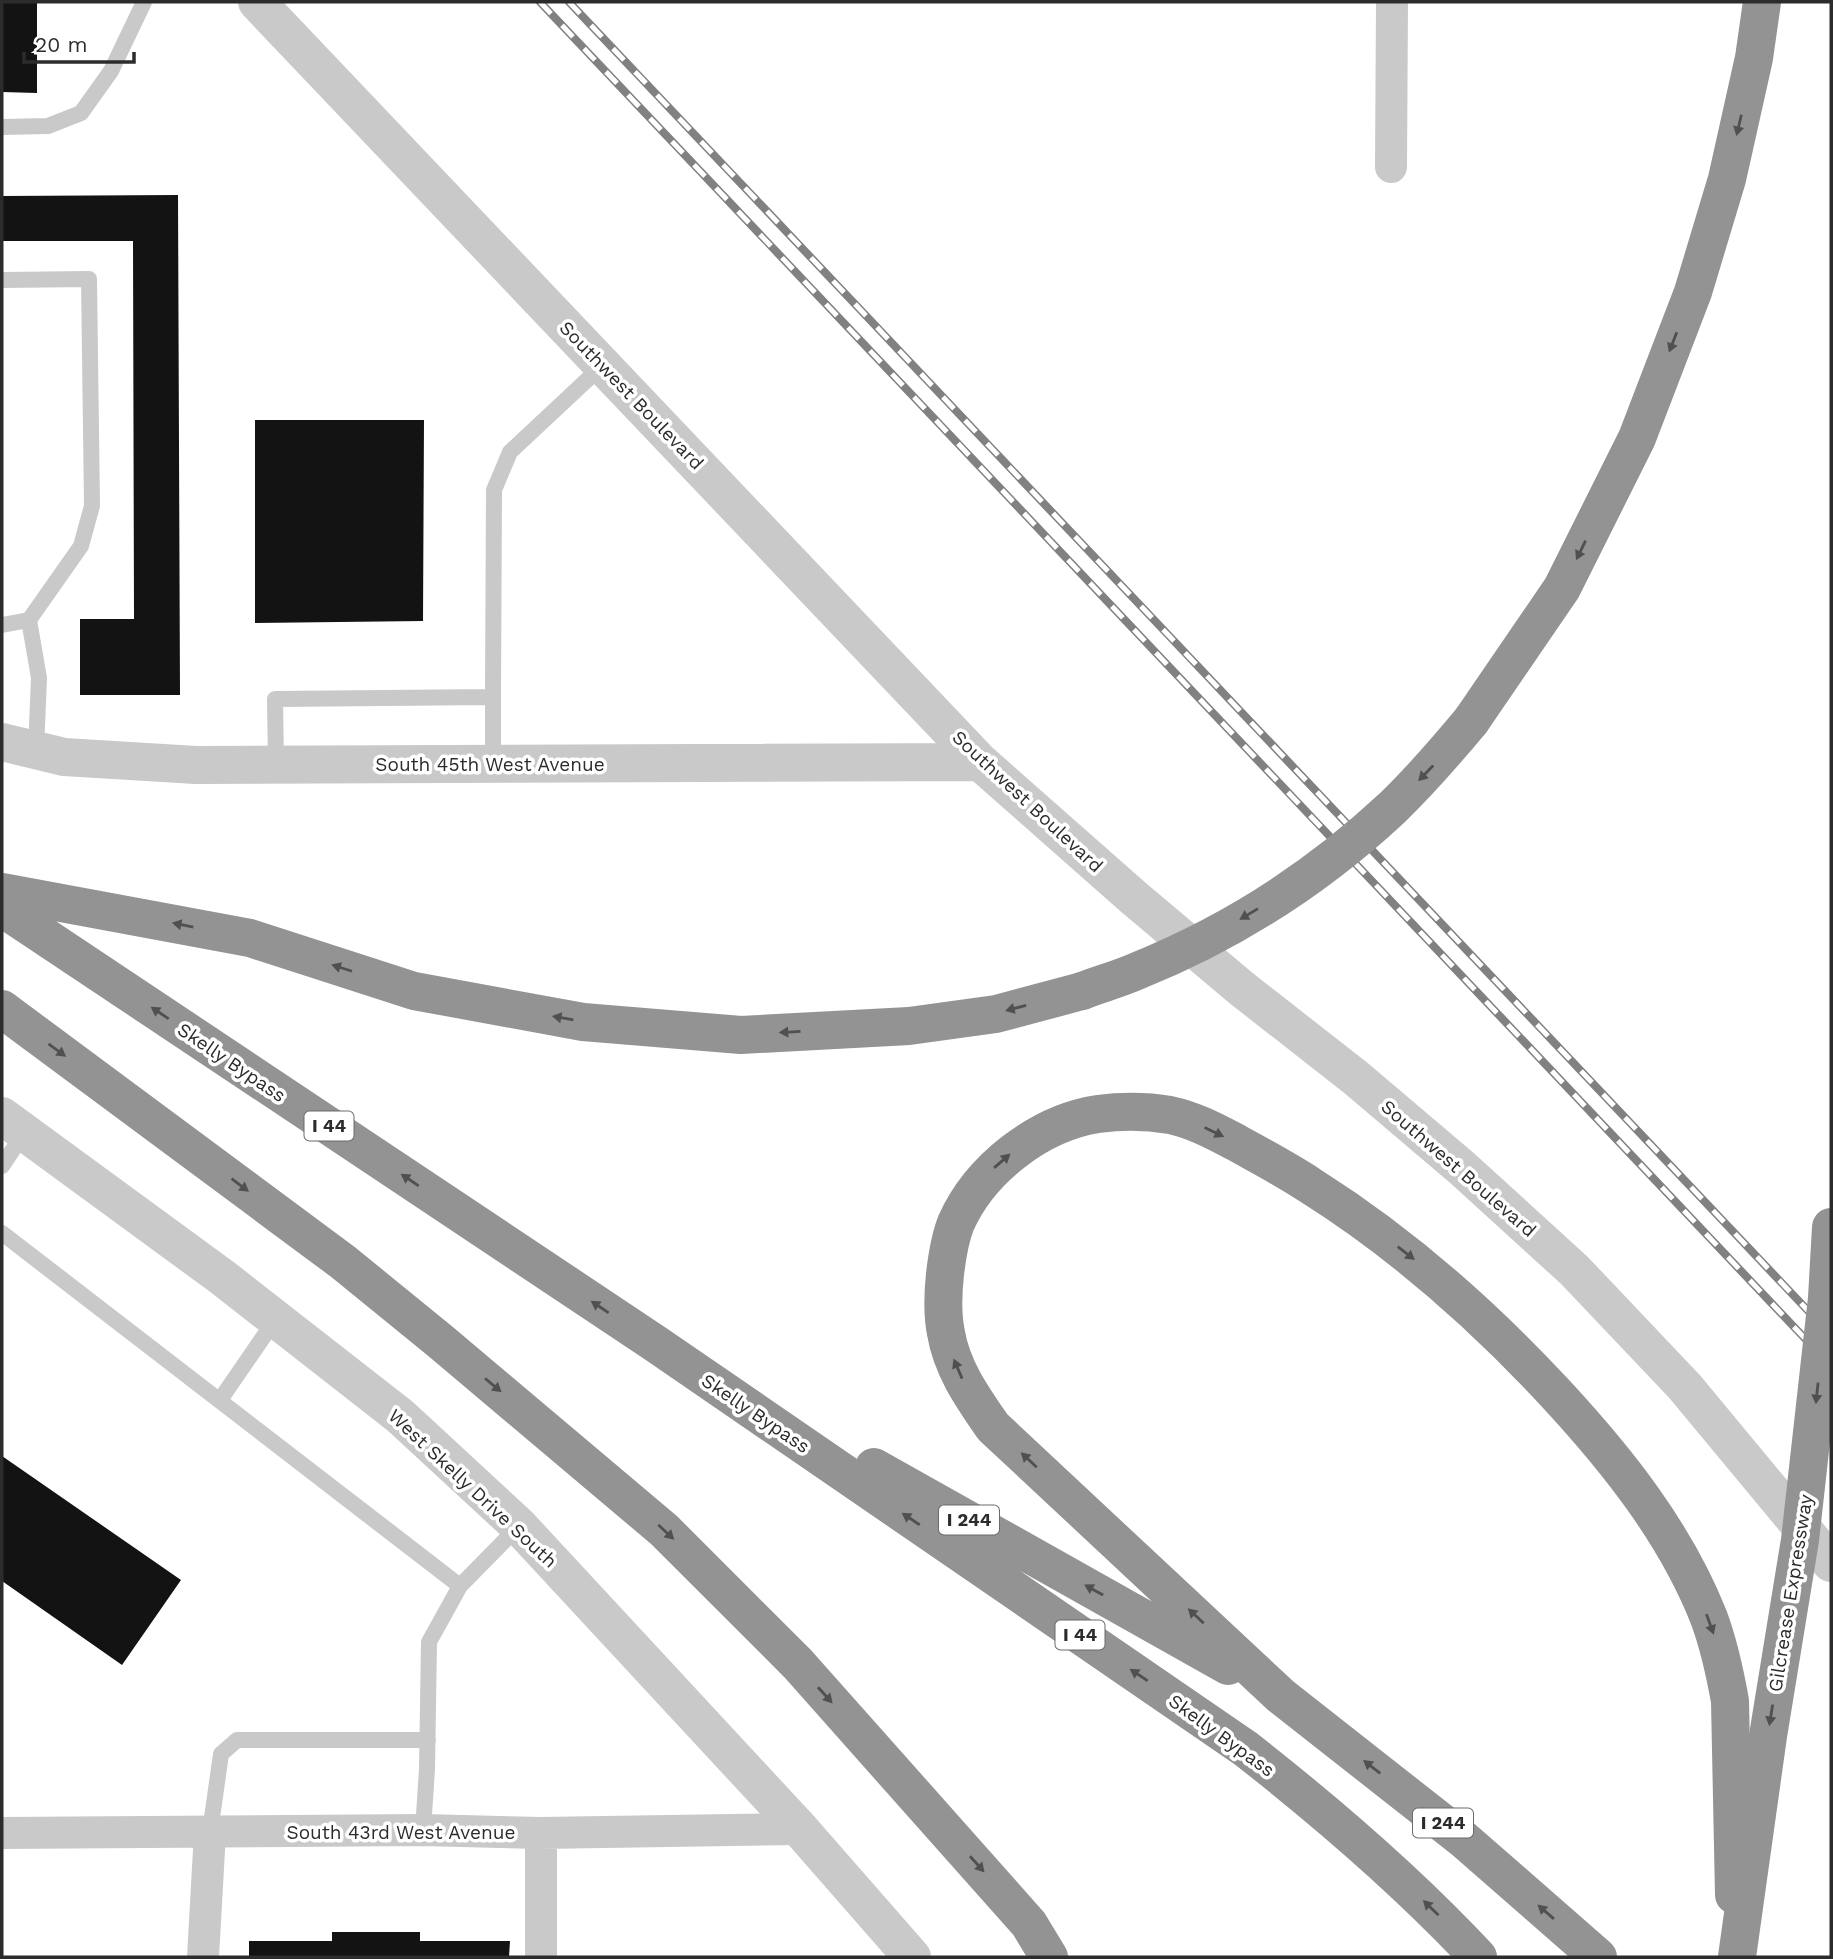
<svg xmlns="http://www.w3.org/2000/svg" width="1833" height="1959" font-family="'Work Sans',sans-serif">
<style>
.building{fill:#131313}
.lines{fill:none;stroke-linecap:round;stroke-linejoin:round}
.service{stroke:#c9c9c9;stroke-width:16}
.minor{stroke:#c9c9c9;stroke-width:32}
.tertiary{stroke:#c9c9c9;stroke-width:38}
.motorway{stroke:#939393;stroke-width:38}
.rail-casing{stroke:#818181;stroke-width:8}
.rail{stroke:#fff;stroke-width:5;stroke-dasharray:16;stroke-linecap:butt}
.motorway-bridge{stroke:#939393;stroke-width:38}
.oneway{fill:#505050}
.labels{text-anchor:middle;stroke-width:7;stroke-linejoin:round;paint-order:stroke}
.shield{fill:#fff;stroke:#6b6b6b;stroke-width:2}
.shield-label{font-size:18px;font-weight:bold;fill:#2c2c2c}
.street-label{font-size:19px;fill:#2c2c2c;stroke:#fff}
</style>
<rect width="100%" height="100%" fill="#fff"/>
<path class="building" d="M2 2H37V93L2 92Z
M178 195 180 695H80V619H134L133 241H2V196Z
M255 420H424L423 621 255 623Z
M2 1456 181 1580 122 1665 2 1581Z
M332 1932H420V1941H510L509 1957H249V1941H332Z"/>
<g class="lines">
<path class="service" d="M2 127 48 126 81 113 111 71 144 2
M2 280 89 279 92 506 81 546 29 620
M2 625 29 620 39 678 36 750
M493 697 494 490 510 452 603 365
M276 764 275 699 493 697V764
M2 1166 24 1133
M2 1233 460 1586 519 1526
M220 1400 275 1320
M423 1830 427 1769 429 1642 460 1586
M210 1832 221 1754 237 1740H428"/>
<path class="minor" d="M1391 167 1392 2
M2 1833 423 1830 541 1833 800 1829
M203 1957 210 1832
M541 1957V1833"/>
<path class="tertiary" d="M257 2 980 762 1133 897 1241 988 1356 1078 1462 1168 1574 1270 1685 1387 1831 1563
M2 742 64 757 196 765 980 762
M2 1116 222 1277 400 1416 519 1526 800 1829 912 1957"/>
<path class="motorway" d="M1471 721 1562 588 1637 438 1693 292 1727 179 1754 58 1762 2
M2 892 250 938 414 991 583 1022 741 1035 909 1026 996 1014 1082 991
M2 908 656 1344 1246 1749C1329 1814 1407 1881 1478 1957
M2 1009 343 1262 440 1341 664 1530 798 1664 1029 1924 1049 1957
M874 1467 1228 1666
M1598 1957 1463 1839 1281 1696 993 1427C973 1398 952 1369 946 1333 942 1314 943 1293 945 1274 947 1257 950 1238 956 1223 980 1169 1039 1123 1098 1114 1121 1111 1146 1111 1170 1115 1194 1120 1216 1132 1237 1143 1262 1157 1287 1170 1311 1186 1403 1244 1483 1315 1557 1395 1618 1461 1676 1534 1709 1618 1719 1645 1725 1673 1730 1701L1734 1895"/>
<g class="rail-casing">
<path id="rail" d="M540 2 1831 1366
M569 2 1831 1335"/>
</g>
<use href="#rail" class="rail"/>
<path class="motorway-bridge" d="M1082 991C1100 984 1119 979 1137 971 1231 933 1318 877 1392 808 1420 781 1446 751 1471 721
M1737 1957 1768 1736 1800 1540 1827 1298 1831 1227"/>
</g>
<defs><path id="oneway-solid" d="M-6-.8H1V-3.2L6.5 0L1 3.2V.8H-6Z" transform="scale(1.75)"/></defs>
<g class="oneway">
<use href="#oneway-solid" transform="translate(1739 125) rotate(103)"/>
<use href="#oneway-solid" transform="translate(1673 342) rotate(111)"/>
<use href="#oneway-solid" transform="translate(1581 550) rotate(116)"/>
<use href="#oneway-solid" transform="translate(1426 773) rotate(134)"/>
<use href="#oneway-solid" transform="translate(1249 914) rotate(149)"/>
<use href="#oneway-solid" transform="translate(183 925) rotate(-169)"/>
<use href="#oneway-solid" transform="translate(342 968) rotate(-162)"/>
<use href="#oneway-solid" transform="translate(1016 1008) rotate(165)"/>
<use href="#oneway-solid" transform="translate(160 1013) rotate(-146)"/>
<use href="#oneway-solid" transform="translate(563 1018) rotate(-170)"/>
<use href="#oneway-solid" transform="translate(790 1032) rotate(177)"/>
<use href="#oneway-solid" transform="translate(57 1050) rotate(36)"/>
<use href="#oneway-solid" transform="translate(1214 1132) rotate(26)"/>
<use href="#oneway-solid" transform="translate(1002 1161) rotate(-41)"/>
<use href="#oneway-solid" transform="translate(410 1180) rotate(-146)"/>
<use href="#oneway-solid" transform="translate(240 1185) rotate(37)"/>
<use href="#oneway-solid" transform="translate(1406 1253) rotate(38)"/>
<use href="#oneway-solid" transform="translate(600 1307) rotate(-146)"/>
<use href="#oneway-solid" transform="translate(958 1369) rotate(-113)"/>
<use href="#oneway-solid" transform="translate(493 1385) rotate(40)"/>
<use href="#oneway-solid" transform="translate(1817 1393) rotate(96)"/>
<use href="#oneway-solid" transform="translate(1029 1460) rotate(-137)"/>
<use href="#oneway-solid" transform="translate(911 1519) rotate(-146)"/>
<use href="#oneway-solid" transform="translate(666 1532) rotate(43)"/>
<use href="#oneway-solid" transform="translate(1094 1590) rotate(-151)"/>
<use href="#oneway-solid" transform="translate(1196 1616) rotate(-137)"/>
<use href="#oneway-solid" transform="translate(1710 1624) rotate(70)"/>
<use href="#oneway-solid" transform="translate(1139 1675) rotate(-146)"/>
<use href="#oneway-solid" transform="translate(825 1695) rotate(48)"/>
<use href="#oneway-solid" transform="translate(1771 1715) rotate(99)"/>
<use href="#oneway-solid" transform="translate(1372 1767) rotate(-142)"/>
<use href="#oneway-solid" transform="translate(977 1864) rotate(48)"/>
<use href="#oneway-solid" transform="translate(1431 1908) rotate(-136)"/>
<use href="#oneway-solid" transform="translate(1546 1912) rotate(-139)"/>
</g>
<g class="labels">
<g class="shield">
<rect x="304.5" y="1111.5" width="49" height="29" rx="5"/>
<rect x="939" y="1505.5" width="60" height="29" rx="5"/>
<rect x="1055.5" y="1620.5" width="49" height="29" rx="5"/>
<rect x="1413" y="1808.5" width="60" height="29" rx="5"/>
</g>
<g class="shield-label">
<text x="329" y="1132">I 44</text>
<text x="969" y="1526">I 244</text>
<text x="1080" y="1641">I 44</text>
<text x="1443" y="1829">I 244</text>
</g>
<g class="street-label">
<text transform="translate(632 395) rotate(46)" y="7">Southwest Boulevard</text>
<text x="490" y="771">South 45th West Avenue</text>
<text transform="translate(1028 801) rotate(43)" y="7">Southwest Boulevard</text>
<text transform="translate(232 1062) rotate(34)" y="7">Skelly Bypass</text>
<text transform="translate(1459 1168) rotate(41)" y="7">Southwest Boulevard</text>
<text transform="translate(756 1413) rotate(34)" y="7">Skelly Bypass</text>
<text transform="translate(473 1488) rotate(43)" y="7">West Skelly Drive South</text>
<text transform="translate(1790 1593) rotate(-81)" y="7">Gilcrease Expressway</text>
<text transform="translate(1222 1735) rotate(36)" y="7">Skelly Bypass</text>
<text x="401" y="1839">South 43rd West Avenue</text>
</g>
</g>
<rect width="1833" height="1959" fill="none" stroke="#2c2c2c" stroke-width="7"/>
<path d="M24 52v10h110v-10" fill="none" stroke="#2c2c2c" stroke-width="3.5"/>
<text x="35" y="52" font-size="21" fill="#2c2c2c" stroke="#ffffff" stroke-width="5" paint-order="stroke">20 m</text>
</svg>
